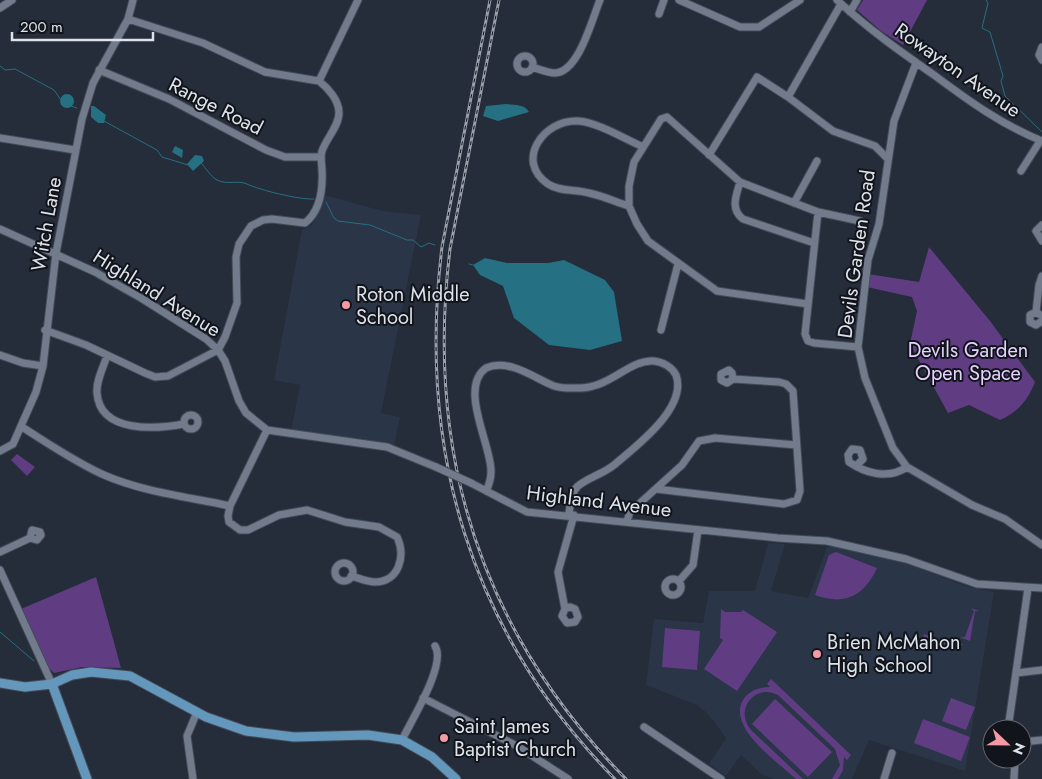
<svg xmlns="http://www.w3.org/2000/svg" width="1042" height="779" font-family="Jost,sans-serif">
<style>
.built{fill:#2a3548}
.green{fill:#603d83}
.water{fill:#257082}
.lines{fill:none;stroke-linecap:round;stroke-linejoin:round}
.stream{stroke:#257082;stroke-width:1}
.minor-casing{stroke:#444a56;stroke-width:9}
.major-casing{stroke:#444a56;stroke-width:11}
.minor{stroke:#727b8b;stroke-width:7}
.major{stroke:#6497bc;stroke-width:9}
.rail-casing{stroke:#9aa0aa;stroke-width:3}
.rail{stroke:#11151b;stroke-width:1;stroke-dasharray:4;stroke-linecap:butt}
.minor-bridge-casing{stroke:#444a56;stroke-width:9;stroke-linecap:butt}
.minor-bridge{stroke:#727b8b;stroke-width:7}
.poi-dot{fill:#f49aa6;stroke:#11151b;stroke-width:2}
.labels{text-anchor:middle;stroke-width:4;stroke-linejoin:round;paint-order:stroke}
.street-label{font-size:20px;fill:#dde2eb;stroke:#11151b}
.poi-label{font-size:20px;fill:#dde2eb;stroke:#11151b;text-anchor:start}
.park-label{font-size:20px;fill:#e5d2fe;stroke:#11151b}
</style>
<rect width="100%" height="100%" fill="#252c3a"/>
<path class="built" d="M324 195 383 211 421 215 381 413 400 417 394 446 291 431 300 385 274 380 302 230 311 226 317 217Z
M768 543 785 544 771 591 808 598 827 547 837 546 905 563 965 586 994 592 965 771 869 740 852 779H773L761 774 741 755 726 776 709 764 726 738 708 714 697 705 646 685 654 619 703 623 709 591H755Z"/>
<path class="green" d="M863 0H927L903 45 881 31 857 10Z
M929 247 990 321 1035 382C1028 400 1018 412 1000 420L969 405 948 413 910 344 917 311 912 297 867 287 868 274 919 282Z
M17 454 35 467 27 476 11 460Z
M836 552 877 568C864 596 845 606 815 595L829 555Z
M96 577 121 668 82 667 54 673 49 668 21 609Z
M971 608 979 611H975L970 641 960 637H965L974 611Z
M721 609 725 612H741L743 610 777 632 737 691 704 669 723 640 720 638Z
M665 628 700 631 697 670 662 667Z
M924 634 956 646 958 642 963 645 952 647 923 636Z
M771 679 851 755 847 760 844 757 843 770 838 779H832L840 765 835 749 778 695C754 683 734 710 751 730L803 779H796C778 762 723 725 745 697 751 690 760 687 770 687L767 684Z
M951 698 975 707 966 730 942 721Z
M775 699 832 752 808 777 752 724Z
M923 719 970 737 961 761 914 743Z"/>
<path class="water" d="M60 101a7 7 0 1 1 14 0a7 7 0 1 1-14 0Z
M506 104C514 105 525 104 529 112L498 121 483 116 486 106Z
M91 106H94L106 115 104 123H98L91 117Z
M175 146 183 150 182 158 172 152Z
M195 155 202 156 204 161 193 171 187 164Z
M485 258 507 263H548L564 260 605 280 614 292 622 341 590 350 549 345 514 318 503 286 480 275 473 265Z"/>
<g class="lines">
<path class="stream" d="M986 0 988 3 982 28 990 32 1003 76 1001 81 1005 96 1042 132
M0 66 5 70 15 69 54 90 61 100
M71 106 77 108
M104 121 157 150 162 157 188 165
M201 163C206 168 211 177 217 180 226 185 238 180 247 184 260 190 299 200 314 199
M326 202 334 218 338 221 370 225 407 240H413L421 247 429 243 435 245
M469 264 473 265
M0 632 34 661"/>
<g class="minor-casing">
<path id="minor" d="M679 0 740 27H759L800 0
M837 0C867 28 901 52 934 75 969 101 1002 125 1042 141
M0 8 12 0
M850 12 857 0
M659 14 664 0
M128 19 203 43 265 72 319 81
M1042 47 1039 55 1042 60
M517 64a8 8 0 1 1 16 0a8 8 0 1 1-16 0Z
M916 63 894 121 879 224 868 260 858 347 865 378 893 448 907 467 972 505 1005 519 1042 545
M532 67C539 69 547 73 555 73 579 72 592 19 600 0
M99 70 169 99 266 150 285 157H321
M788 97 841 4
M0 138 75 150
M709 155 757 77 788 97 833 131 875 146 887 158
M1021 171 1040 141
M740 182C736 196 730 209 743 219L814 243
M794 203 817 161
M629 206C616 202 603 196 589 193 576 189 560 192 548 184 514 161 544 119 578 121 597 122 625 139 643 147
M818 212 805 334 808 341 814 343 858 347
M1042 225 1036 231 1042 241
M0 229 95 272 141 298 206 339 218 350 225 361 239 401 246 413 267 430 387 447 436 467
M808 304 717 291 648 241 637 224 629 206V186L634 162 661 119 667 117 740 182 818 212 860 221
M1036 312 1039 285 1042 276
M1036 312 1030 315V322L1036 325 1042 321
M1036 312 1042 316
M45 330 86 345 145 373 155 377 168 376 218 350 225 337 237 303 236 257 239 244 251 226 263 220 272 219 305 223C320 211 323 189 322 170 322 164 320 158 322 151 326 139 339 126 339 113 339 100 328 88 319 81L358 0
M661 330 678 264
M0 355 23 363 43 366
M107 356C103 368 96 381 97 393 100 434 157 429 184 424
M184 422a7 7 0 1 1 14 0a7 7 0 1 1-14 0Z
M22 427C49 444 75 462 104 475 143 492 189 497 230 506
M267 430 230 506 228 516 229 522 240 530H248L279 515 307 510 345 522 379 527 397 537C406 556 399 582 375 582 367 582 359 578 351 576
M0 451 13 444 36 392 43 366 56 253 82 119 93 83 128 19 133 0
M858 464 863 459 860 450 852 449 848 455 849 462C865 473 888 480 907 467
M471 483 527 512 778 538 827 541 906 559 977 584 1042 588
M656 489 784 504 797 500 800 491 793 391 786 384 779 382 733 379 727 383 721 380V374L729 370 732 373 733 379
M486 491C489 485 491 479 491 472 492 446 458 388 486 368 509 358 534 378 554 386 563 389 572 388 581 388 611 387 630 359 654 361 663 362 672 367 676 375 688 408 635 447 614 465 603 474 589 477 578 486 571 492 570 506 569 514
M627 521 630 512 682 465 699 441 715 438 796 445
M0 552 30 538 37 540 41 535 40 532 32 530 30 538
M335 572a9 9 0 1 1 18 0a9 9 0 1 1-18 0Z
M0 570 52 684
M665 587a8 8 0 1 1 16 0a8 8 0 1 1-16 0Z
M679 581 693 565 698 530
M565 609 570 607 575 609 578 617 575 622 567 623 562 616 565 609 558 572 574 515
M1016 673 1042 670
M423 698 517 746 568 779
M644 727 721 779
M1008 729 1028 588
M402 740C411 721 447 664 435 646
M1022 742 1042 740
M193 779 187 736 197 712
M884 779 892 753
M1014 779 1015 759"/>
</g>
<g class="major-casing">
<path id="major" d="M0 683 25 687 52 684 72 675 91 672 130 676 206 717 246 731 294 737 368 735 402 740 432 757 456 779
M52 684 87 779"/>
</g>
<use href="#minor" class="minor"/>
<use href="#major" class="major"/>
<g class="rail-casing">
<path id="rail" d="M490 0 442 247C417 450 470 632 615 779
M499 0 450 249C425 453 481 632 626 779"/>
</g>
<use href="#rail" class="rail"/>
<g class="minor-bridge-casing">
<path id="minor-bridge" d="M436 467 471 483"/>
</g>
<use href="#minor-bridge" class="minor-bridge"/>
</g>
<g class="poi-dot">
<circle cx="346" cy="305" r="5"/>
<circle cx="817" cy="654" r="5"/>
<circle cx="444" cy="738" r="5"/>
</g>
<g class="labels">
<g class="street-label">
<text transform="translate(958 70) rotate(35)" y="7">Rowayton Avenue</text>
<text transform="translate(216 106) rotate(27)" y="7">Range Road</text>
<text transform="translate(46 224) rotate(-80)" y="7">Witch Lane</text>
<text transform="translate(856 254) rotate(-82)" y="7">Devils Garden Road</text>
<text transform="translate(157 293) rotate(32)" y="7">Highland Avenue</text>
<text transform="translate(599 501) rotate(7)" y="7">Highland Avenue</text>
</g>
<g class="poi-label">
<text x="356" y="301">Roton Middle<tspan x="356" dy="23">School</tspan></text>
<text x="827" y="649">Brien McMahon<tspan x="827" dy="23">High School</tspan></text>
<text x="454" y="733">Saint James<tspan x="454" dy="23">Baptist Church</tspan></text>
</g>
<g class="park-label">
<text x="968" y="357">Devils Garden<tspan x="968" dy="23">Open Space</tspan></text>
</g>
</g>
<g transform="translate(1007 744) rotate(112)"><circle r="24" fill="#11151b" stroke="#63676e"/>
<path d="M0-4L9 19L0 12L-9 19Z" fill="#f49aa6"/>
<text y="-8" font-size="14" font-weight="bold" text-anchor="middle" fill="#dde2eb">N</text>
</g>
<path d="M12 32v8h141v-8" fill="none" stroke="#dde2eb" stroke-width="2.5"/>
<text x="20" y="32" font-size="15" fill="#dde2eb" stroke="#11151b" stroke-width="4" paint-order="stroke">200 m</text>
</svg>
